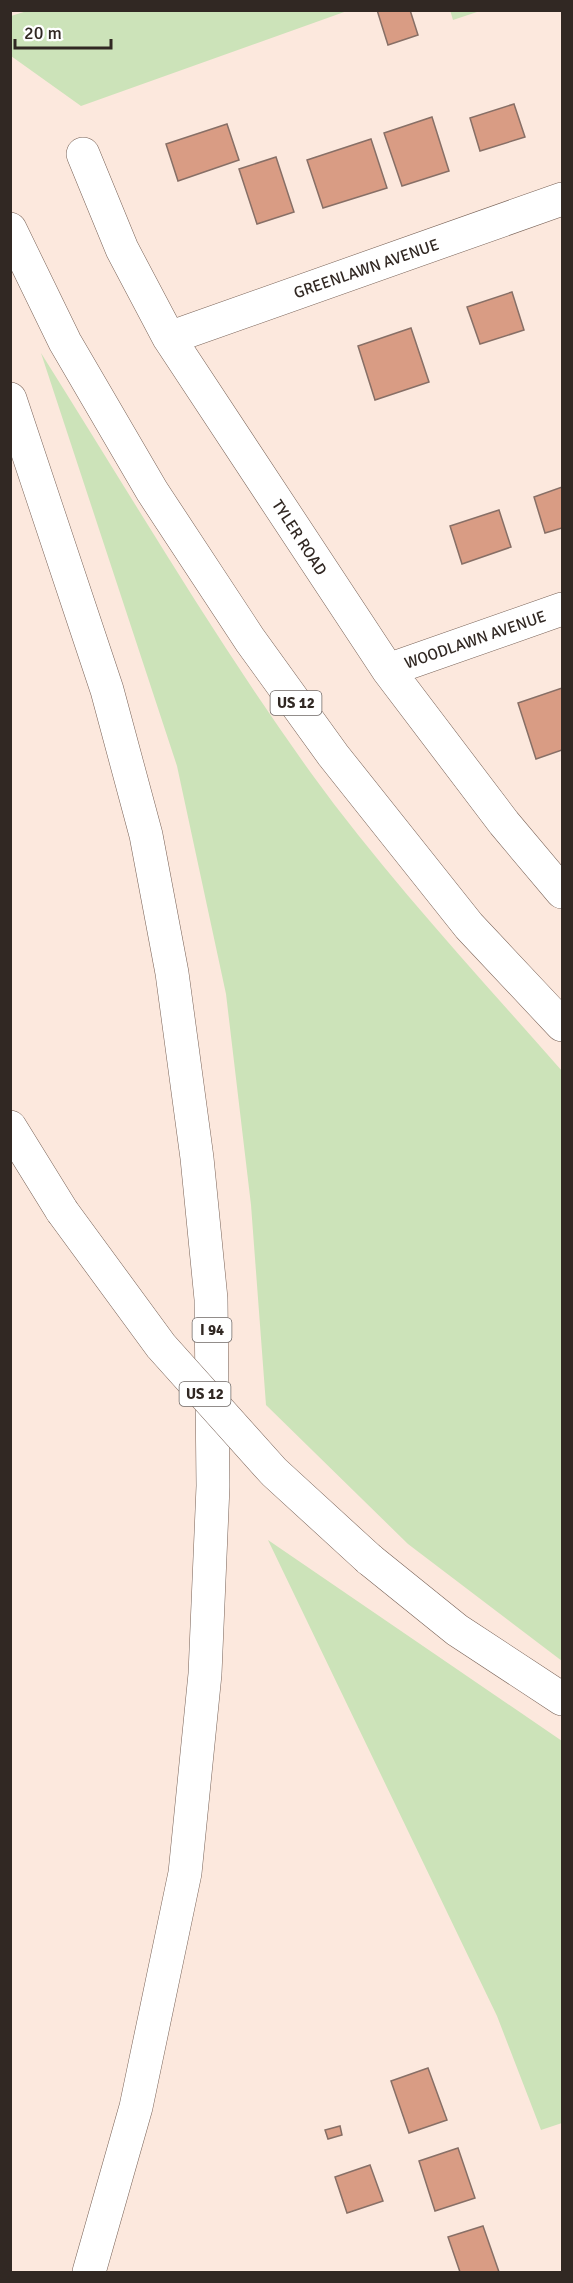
<svg xmlns="http://www.w3.org/2000/svg" width="573" height="2283" font-family="Signika,sans-serif">
<style>
.green{fill:#cce3b9}
.building{fill:#d99c84;stroke:#876f66;stroke-width:1.5}
.lines{fill:none;stroke-linecap:round;stroke-linejoin:round}
.minor-casing{stroke:#786257;stroke-width:34}
.highway-casing{stroke:#786257;stroke-width:34}
.minor{stroke:#fff;stroke-width:33}
.highway{stroke:#fff;stroke-width:33}
.highway-bridge-casing{stroke:#786257;stroke-width:34;stroke-linecap:butt}
.highway-bridge{stroke:#fff;stroke-width:33}
.labels{text-anchor:middle;stroke-width:6;stroke-linejoin:round;paint-order:stroke}
.shield{fill:#fff;stroke:#6f6865;stroke-width:1.5}
.shield-label{font-size:15px;font-weight:bold;fill:#312823}
.street-label{font-size:16px;fill:#312823;stroke:#fff}
</style>
<rect width="100%" height="100%" fill="#fce8dd"/>
<path class="green" d="M450 10H480V11L453 20Z
M27 11V10L347 11 81 106 11 56V16Z
M41 353C130 494 214 638 311 773 387 878 477 974 562 1071V1661L408 1544 266 1405 251 1205 226 994 177 766Z
M268 1540 562 1741V2123L541 2130 497 2016Z"/>
<path class="building" d="M377 10H410L418 35 388 45Z
M514 104 525 137 480 151 470 118Z
M432 117 449 171 402 186 384 133Z
M227 124 239 160 178 181 166 144Z
M371 139 387 188 323 208 307 160Z
M276 157 294 212 257 224 239 169Z
M512 292 524 330 480 344 467 307Z
M411 328 429 382 375 400 358 346Z
M562 487V528L545 533 534 497Z
M499 510 511 547 462 564 450 526Z
M562 688V750L536 759 518 703Z
M428 2068 447 2120 409 2133 391 2081Z
M340 2126 342 2135 328 2139 325 2130Z
M458 2148 475 2198 435 2211 419 2161Z
M370 2165 383 2201 347 2213 335 2177Z
M483 2226 499 2272H460L448 2237Z"/>
<g class="lines">
<g class="minor-casing">
<path id="minor" d="M83 154 122 249 169 338 388 670 504 823 562 892
M169 338 562 199
M388 670 562 609"/>
</g>
<g class="highway-casing">
<path id="highway" d="M10 229 65 342 152 491 250 640 333 755 469 926 562 1025
M10 399 107 690 146 835 172 973 197 1158 211 1299 213 1486 205 1674 185 1873 136 2107 89 2272
M10 1127 62 1211
M369 1559 457 1630 562 1699"/>
</g>
<use href="#minor" class="minor"/>
<use href="#highway" class="highway"/>
<g class="highway-bridge-casing">
<path id="highway-bridge" d="M62 1211 161 1346 274 1472 369 1559"/>
</g>
<use href="#highway-bridge" class="highway-bridge"/>
</g>
<g class="labels">
<g class="shield">
<rect x="270.5" y="691" width="51" height="24" rx="4.5"/>
<rect x="192.5" y="1318" width="39" height="24" rx="4.5"/>
<rect x="179.5" y="1382" width="51" height="24" rx="4.5"/>
</g>
<g class="shield-label">
<text x="296" y="708">US 12</text>
<text x="212" y="1335">I 94</text>
<text x="205" y="1399">US 12</text>
</g>
<g class="street-label">
<text transform="translate(366 268) rotate(-19)" y="6">GREENLAWN AVENUE</text>
<text transform="translate(300 537) rotate(57)" y="6">TYLER ROAD</text>
<text transform="translate(475 639) rotate(-19)" y="6">WOODLAWN AVENUE</text>
</g>
</g>
<rect width="573" height="2283" fill="none" stroke="#312823" stroke-width="24"/>
<path d="M15 39v9h96v-9" fill="none" stroke="#312823" stroke-width="3"/>
<text x="24" y="39" font-size="18" fill="#312823" stroke="#ffffff" stroke-width="4.5" paint-order="stroke">20 m</text>
</svg>
